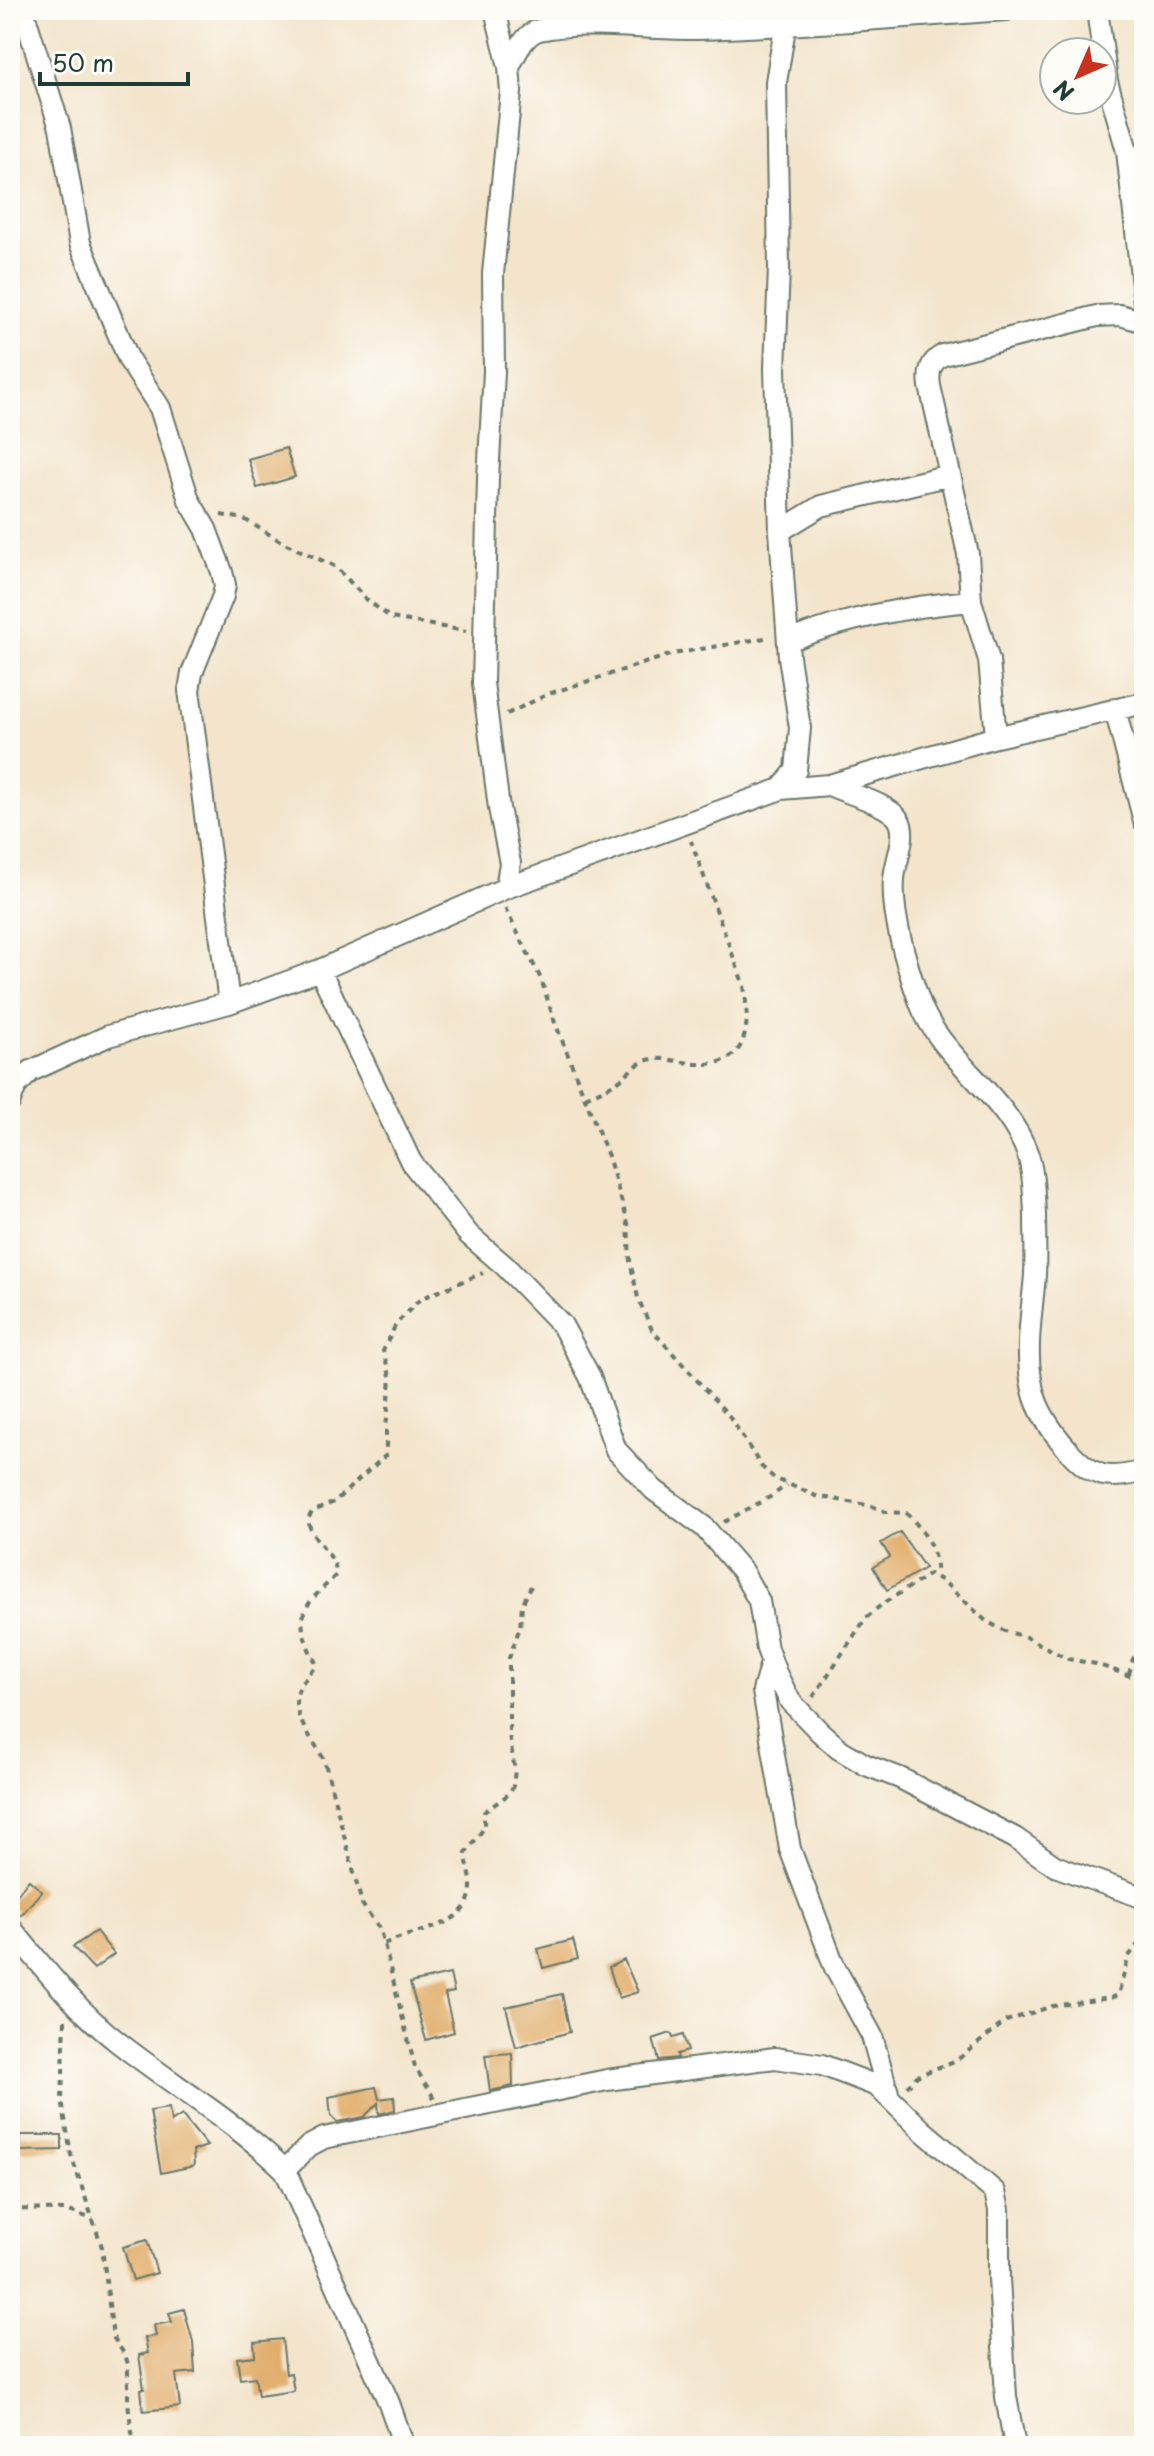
<svg xmlns="http://www.w3.org/2000/svg" width="1154" height="2456" font-family="'Playpen Sans',sans-serif">
<style>
.building{fill:#e1ad6b}
.lines{fill:none;stroke-linecap:round;stroke-linejoin:round}
.minor-casing{stroke:#697769;stroke-width:24}
.path{stroke:#697769;stroke-width:4;stroke-dasharray:6 6;stroke-linecap:butt}
.minor{stroke:#fff;stroke-width:20}
</style>
<rect width="100%" height="100%" fill="#fdfcf7"/>
<filter id="ink" filterUnits="userSpaceOnUse"><feTurbulence type="fractalNoise" baseFrequency=".0125" numOctaves="2"/><feDisplacementMap in="SourceGraphic" scale="16" xChannelSelector="R" yChannelSelector="G"/><feConvolveMatrix kernelMatrix="1 2 1 2 8 2 1 2 1" color-interpolation-filters="sRGB"/></filter>
<filter id="wash" filterUnits="userSpaceOnUse"><feTurbulence type="fractalNoise" baseFrequency=".006" numOctaves="4" result="noise"/><feDisplacementMap in="SourceGraphic" scale="32" xChannelSelector="R" yChannelSelector="G"/><feGaussianBlur stdDeviation="1.8" result="paint"/><feColorMatrix in="noise" values="0 0 0 0 0 0 0 0 0 0 0 0 0 0 0 0 0 1.4 0 .05"/><feComposite in="paint" operator="in"/></filter>
<g filter="url(#wash)">
<rect width="100%" height="100%" fill="#f3e4cb"/>
<g id="blocks">
<path class="building" d="M286 448 295 477 257 488 248 459Z
M900 1532 925 1568 887 1590 873 1567 890 1557 881 1543Z
M29 1880 42 1891 21 1915 10 1906V1903Z
M96 1931 114 1954 94 1969 73 1947Z
M573 1940 578 1959 543 1968 538 1949Z
M624 1960 638 1992 619 1998 609 1967Z
M450 1974 454 1992 445 1994 454 2032 426 2040 410 1983Z
M562 1994 570 2032 516 2047 506 2007Z
M671 2033 673 2038 683 2035 688 2051 677 2054 678 2058 659 2060 653 2039Z
M512 2053 513 2086 490 2091 485 2055Z
M376 2087 379 2099 394 2097 395 2110 379 2114 378 2103 364 2117 337 2122 331 2116 329 2097Z
M169 2108 171 2122 182 2115 207 2146 193 2151 194 2166 161 2173 150 2111Z
M20 2135H62V2150L20 2151Z
M147 2240 157 2273 133 2280 123 2247Z
M184 2309 193 2342 195 2372 176 2374 180 2407 143 2411 141 2389H144L139 2355 148 2353 145 2338 156 2336 154 2325 172 2322 169 2313Z
M282 2339 286 2374 291 2373 294 2391 258 2396 255 2377 240 2379 237 2358 255 2356 254 2342Z"/>
</g>
</g>
<g filter="url(#ink)">
<use href="#blocks" fill-opacity="0" stroke="#697769" stroke-width="2"/>
<g class="lines">
<g class="minor-casing">
<path id="minor" d="M23 10 60 128 80 243 129 360 160 408 189 500 206 529 222 572 225 585 223 596 192 673 189 690 229 1003
M495 10 509 67 511 92 493 274 494 372 488 478 483 683 499 808 510 863 506 888
M1097 10 1107 81 1127 151 1144 303
M509 67C516 54 524 34 539 30 583 20 649 30 697 29 800 26 903 17 1006 10
M780 531 821 506 950 475
M788 641C849 617 906 607 971 601
M1115 709 1144 821
M996 737 989 660 971 601 968 554 930 386C928 372 930 362 943 355L1097 316 1120 315 1144 322
M829 785C848 794 888 803 899 820 908 836 895 861 894 879 891 917 907 967 920 1003 940 1058 1008 1096 1028 1155 1034 1174 1034 1195 1035 1215 1035 1235 1036 1255 1035 1275 1032 1313 1024 1352 1033 1390 1038 1413 1053 1433 1069 1451 1094 1479 1109 1480 1144 1471
M781 789 796 770 800 728 789 657 785 602 780 531 775 369 779 268 776 82 788 10
M320 970 411 1162 469 1235 505 1266 562 1325 590 1377 616 1450 654 1490 704 1527 742 1571 759 1601 767 1649 776 1673 790 1701 820 1732 839 1749 866 1765 900 1778 1015 1838 1055 1866 1144 1898
M10 1101 16 1086 31 1071 108 1036 229 1003 320 970 506 888 781 789 829 785 996 737 1144 703
M771 1663 763 1691 790 1849 835 1968 872 2036 888 2093
M10 1927C44 1968 76 2010 119 2043 174 2086 234 2121 285 2170L389 2403 404 2446
M285 2170 309 2146 324 2138 607 2080 775 2058 822 2065 877 2086 923 2131 995 2192 999 2210V2278L1006 2397 1015 2446"/>
</g>
<path class="path" d="M221 515 244 519 282 542 336 567 367 600 391 618 466 631
M507 714 548 694 673 654 770 637
M505 908 541 979 554 1020 608 1156 628 1223 630 1261 638 1298 652 1330 730 1417 761 1466 774 1478 816 1496 872 1506 886 1512 906 1513C923 1529 938 1551 936 1575
M585 1097C597 1092 608 1088 618 1081 628 1074 636 1063 648 1060 664 1056 682 1063 697 1064 750 1067 750 1026 744 986L691 841
M724 1522 770 1497 787 1485
M1129 1674 1133 1659 1144 1645
M813 1697 866 1618 881 1605 930 1574 944 1582 986 1621 1005 1631 1026 1637 1068 1659 1096 1664 1144 1681
M384 1944C414 1928 472 1930 471 1884 471 1873 466 1864 466 1853L484 1828V1812L509 1794 513 1786 515 1770 509 1735V1658L520 1627 522 1605 531 1586
M65 2020 62 2100 71 2155 102 2247 113 2337 125 2355 128 2364V2403L134 2446
M907 2087 917 2076 957 2060 1006 2021 1053 2006 1110 1998 1118 1995 1129 1956 1144 1936
M434 2098 415 2067 384 1944 379 1928 362 1904 325 1763C316 1739 284 1713 301 1685 305 1678 312 1672 316 1664 314 1657 310 1653 308 1646 292 1610 314 1598 336 1575 337 1553 310 1541 308 1519L312 1512 334 1502 386 1455V1428L391 1379 383 1351 396 1324 420 1299 483 1273
M10 2209 66 2210 93 2219"/>
<use href="#minor" class="minor"/>
</g>
</g>
<rect width="1154" height="2456" fill="none" stroke="#fdfcf7" stroke-width="40"/>
<g transform="translate(1078 76) rotate(225)"><circle r="38" fill="#fdfcf7" stroke="#a4b0a9" stroke-width="2"/>
<path d="M0-6L14 30L0 20L-14 30Z" fill="#c8321e"/>
<text y="-12" font-size="22" font-weight="bold" text-anchor="middle" fill="#1f3d34">N</text>
</g>
<path d="M40 72v12h148v-12" fill="none" stroke="#1f3d34" stroke-width="4"/>
<text x="52" y="72" font-size="24" fill="#1f3d34" stroke="#fdfcf7" stroke-width="6" paint-order="stroke">50 m</text>
</svg>
